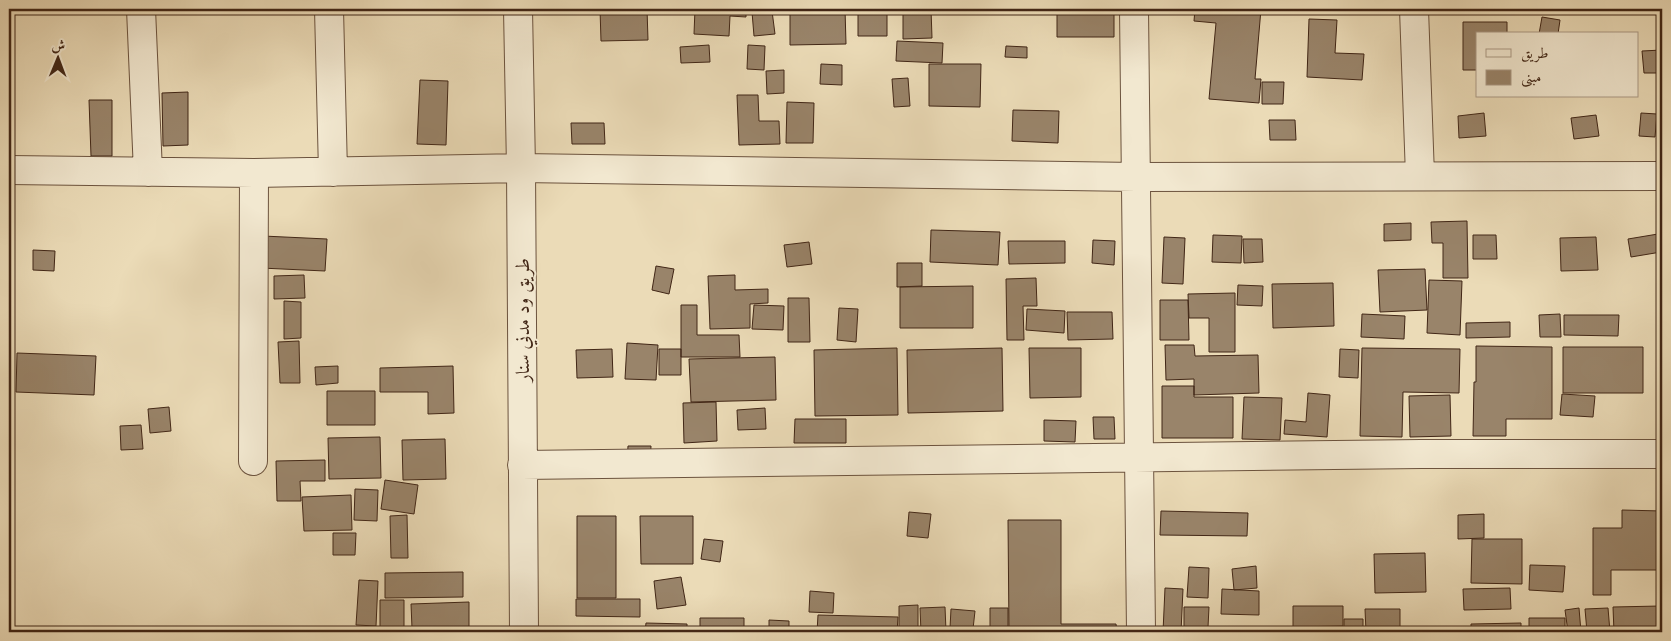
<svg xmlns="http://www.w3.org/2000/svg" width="1671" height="641" font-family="Cardo,Amiri,serif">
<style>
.building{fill:#99846a;stroke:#412616}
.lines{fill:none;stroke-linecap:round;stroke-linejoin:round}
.minor-casing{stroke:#6c533e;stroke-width:30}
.minor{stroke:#f2e8d0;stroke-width:28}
.labels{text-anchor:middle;stroke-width:4;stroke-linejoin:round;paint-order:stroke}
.street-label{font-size:19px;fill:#412616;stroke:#f2e8d0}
</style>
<rect width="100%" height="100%" fill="#ebdbb7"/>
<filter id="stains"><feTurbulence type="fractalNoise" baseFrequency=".004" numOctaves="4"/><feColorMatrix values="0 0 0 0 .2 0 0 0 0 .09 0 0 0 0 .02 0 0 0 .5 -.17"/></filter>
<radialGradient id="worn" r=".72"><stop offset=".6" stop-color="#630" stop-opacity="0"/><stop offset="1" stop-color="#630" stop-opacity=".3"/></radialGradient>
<path class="building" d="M600 9H647L648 40 601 41Z
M695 9H746V17L730 16 729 36 694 34Z
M790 9H845L846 44 790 45Z
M903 9H931L932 38 903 39Z
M1057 9H1114V37H1057Z
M1195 9H1261L1255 79H1261L1259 103 1209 99 1216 23 1194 21Z
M1489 9H1561V13L1489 14Z
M772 11 775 34 754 36 752 12Z
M858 12H887V36H858Z
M1542 17 1560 20 1558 34H1539Z
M1309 19 1337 20 1335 53 1364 54 1362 80 1307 77Z
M1463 22H1507V34H1477V70H1463Z
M897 41 943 43 942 63 896 61Z
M709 45 710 62 681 63 680 47Z
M748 45 765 46 764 70 747 69Z
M1006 46 1027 47V58L1005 57Z
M1662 50V73H1644L1642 51Z
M821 64 842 65V85L820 84Z
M929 64H981L980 107 929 106Z
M784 70V93L767 94 766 71Z
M908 78 910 106 894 107 892 79Z
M420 80 448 81 446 145 417 144Z
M1262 82H1284L1283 104H1262Z
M188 92V145L163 146 162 93Z
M737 95H758L759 121H779L780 144 739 145Z
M89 100H112V156H91Z
M787 102 814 103 813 143H786Z
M1013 110 1059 111 1058 143 1012 141Z
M1484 113 1486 136 1459 138 1458 116Z
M1641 113 1657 114 1655 137 1639 136Z
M1596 115 1599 136 1574 139 1571 118Z
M1269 120H1295L1296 140H1270Z
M571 123H604L605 144H572Z
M1467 221 1468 278H1443V243H1432L1431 222Z
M1411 223V240L1384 241V224Z
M931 230 1000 232 998 265 930 262Z
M1658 234 1661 252 1631 257 1628 239Z
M1213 235 1242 236 1241 263 1212 262Z
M1473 235H1496L1497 259H1473Z
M263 236 327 239 325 271 261 268Z
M1164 237 1185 238 1183 284 1162 283Z
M1596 237 1598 270 1561 271 1560 238Z
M1243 239H1262L1263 262 1244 263Z
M1093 240 1115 241 1114 265 1092 263Z
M1008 241H1065V263L1009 264Z
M809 242 812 264 787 267 784 245Z
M33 250 55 251 54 271 33 270Z
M897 263H922V286L897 287Z
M656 266 674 269 669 294 652 290Z
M1425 269 1427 310 1380 312 1378 270Z
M304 275 305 298 274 299V276Z
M735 275V290L768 289V303L750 304V328L710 329 708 276Z
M1036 278 1037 306H1023L1024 340H1007L1006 279Z
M1429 280 1462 281 1460 335 1427 333Z
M1333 283 1334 326 1273 328 1272 284Z
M1238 285 1263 286 1262 306 1237 305Z
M973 286V328H900V287Z
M1235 293V352H1209V318H1189L1188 294Z
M788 298H809L810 342H788Z
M1160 300H1188L1189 340H1160Z
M284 301 301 302V338L284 339Z
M681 305H697V335H739L740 357H681Z
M754 305 784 306 783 330 752 329Z
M839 308 858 309 856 342 837 340Z
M1027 309 1065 311 1064 333 1026 330Z
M1067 312H1112L1113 339 1068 340Z
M1362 314 1405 316 1404 339 1361 337Z
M1560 314 1561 337H1540L1539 315Z
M1564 315H1619L1618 336 1564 335Z
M1510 322V337L1466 338V323Z
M9 331H11L12 391H9Z
M299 341 300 383H280L278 342Z
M627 343 658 345 656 380 625 379Z
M1165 345H1194L1195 356 1258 355 1259 393 1194 395V379L1166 380Z
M1476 346 1552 347V419H1506V436H1473L1474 382H1476Z
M1563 347H1643V393H1563Z
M897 348 898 415 815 416 814 350Z
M1002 348 1003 411 908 413 907 350Z
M1029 348H1081V397L1030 398Z
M1362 348 1460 349 1459 393 1403 392 1402 437 1360 436Z
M612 349 613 377 577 378 576 350Z
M659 349H681V375H659Z
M1340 349 1359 350 1358 378 1339 377Z
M17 353 96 356 94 395 16 392Z
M775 357 776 400 691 402 689 359Z
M338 366V383L316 385 315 367Z
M453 366 454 413 428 414V392H380V368Z
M1162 386H1194V397H1233V438H1162Z
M327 391H375V425H327Z
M1308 393 1330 395 1327 437 1284 434 1285 420 1306 422Z
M1562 394 1595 396 1593 417 1560 415Z
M1450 395 1451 436 1410 437 1409 396Z
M1244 397 1282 398 1280 440 1242 439Z
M716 402 717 441 684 443 683 403Z
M169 407 171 431 150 433 148 409Z
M765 408 766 429 738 430 737 410Z
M1093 417H1114L1115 439H1094Z
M795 419H846V443H794Z
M1044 420 1076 421 1075 442 1044 441Z
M141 425 143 449 121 450 120 426Z
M380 437 381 478 329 479 328 438Z
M445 439 446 479 403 480 402 440Z
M628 446H651L650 465 627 464Z
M325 460V481H300L301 501H277L276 461Z
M385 480 418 485 414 514 381 509Z
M355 489 378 490 377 521 354 520Z
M351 495 352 530 304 531 302 497Z
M1622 510 1662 511V570H1611V595H1593V528H1622Z
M1161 511 1248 513 1247 536 1160 535Z
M909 512 931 514 928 538 907 536Z
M1484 514V538L1458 539V515Z
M407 515 408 558H391L390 516Z
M577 516H616V598H577Z
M640 516H693V564H641Z
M1008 520H1061V624H1116L1117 632H1009Z
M333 533H356L355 555H333Z
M704 539 723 541 720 562 701 559Z
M1472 539H1522V584L1471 583Z
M1425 553 1426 592 1375 593 1374 554Z
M1530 565 1565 566 1563 592 1529 590Z
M1256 566 1257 588 1234 590 1232 569Z
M1189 567 1209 568 1208 598 1187 597Z
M463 572V597L385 598V573Z
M681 577 686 605 657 609 654 581Z
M359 580 378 581 376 626 356 625Z
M1165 588 1183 589 1181 632H1163Z
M1510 588 1511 609 1464 610 1463 589Z
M1222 589 1259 591V615L1221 614Z
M810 591 834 593 833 613 809 612Z
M576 599H640V617L576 616Z
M380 600H404V632H380Z
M469 602V627L412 628 411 604Z
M918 605V632H899V606Z
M1293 606H1343V626L1293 627Z
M1660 606 1661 632H1614L1613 607Z
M945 607 946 631H990V608H1008V632H921L920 608Z
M1184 607H1209L1208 627H1228V632H1184Z
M1579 608 1581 632H1568L1565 610Z
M1608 608 1610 632H1587L1585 609Z
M951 609 975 611 973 629 950 628Z
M1365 609H1400V632H1366Z
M818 615 898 617 897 632H817Z
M700 618H744V632H700Z
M1529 618H1565V632H1529Z
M1344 619H1363V632H1344Z
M769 620 789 621V632H769Z
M646 623 687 624V632H645Z
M1521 623V632H1471V624Z
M1238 627H1285V632H1238Z"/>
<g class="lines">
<g class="minor-casing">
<path id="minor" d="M141 9 148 172
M329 9 333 172
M518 9 521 168 524 632
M1134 9 1141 632
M1414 9 1420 176
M9 170 254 173 521 168 1136 177 1662 176
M253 461 254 173
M522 465 1421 454H1662"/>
</g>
<use href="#minor" class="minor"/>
</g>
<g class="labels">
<g class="street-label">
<text transform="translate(522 320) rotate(-90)" y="7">طريق ود مدني سنار</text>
</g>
</g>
<rect width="1671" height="641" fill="none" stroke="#ebdbb7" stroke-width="30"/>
<rect x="10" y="10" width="1651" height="621" fill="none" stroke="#412616" stroke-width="2.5"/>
<rect x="15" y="15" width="1641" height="611" fill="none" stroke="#412616"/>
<rect x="1476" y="32" width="162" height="65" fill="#f2e8d0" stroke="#ab9a86"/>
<rect x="1486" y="49" width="25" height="8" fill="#f2e8d0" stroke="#ab9a86"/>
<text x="1521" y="58" font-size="15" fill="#412616">طريق</text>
<rect x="1486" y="70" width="25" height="15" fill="#99846a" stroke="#ab9a86"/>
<text x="1521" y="82" font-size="15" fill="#412616">مبنى</text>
<g transform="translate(58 58) rotate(1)" stroke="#f2e8d0" stroke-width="4" paint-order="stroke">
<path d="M0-4L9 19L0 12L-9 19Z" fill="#412616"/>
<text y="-8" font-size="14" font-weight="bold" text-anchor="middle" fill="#412616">ش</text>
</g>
<rect width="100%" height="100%" filter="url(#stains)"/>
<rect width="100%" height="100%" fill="url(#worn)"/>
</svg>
